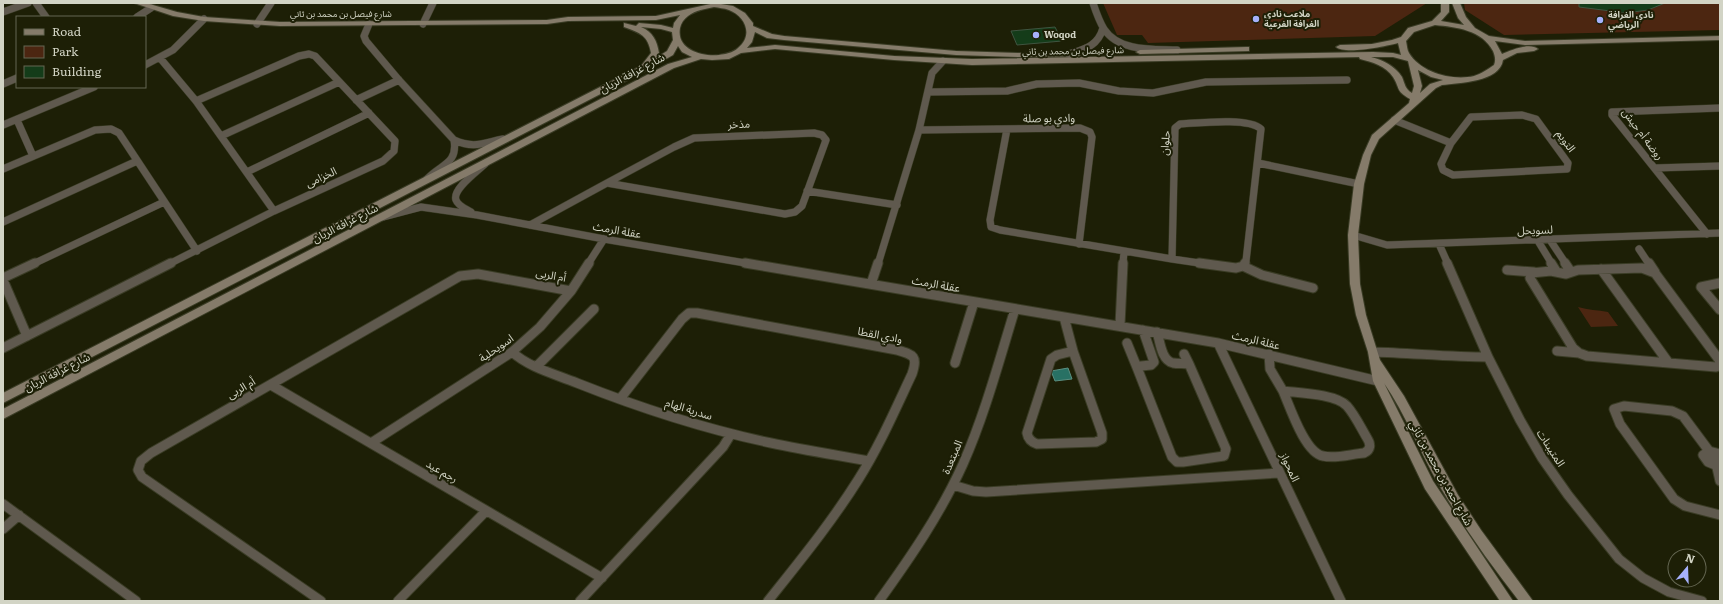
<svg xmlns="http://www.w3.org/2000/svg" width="1723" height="604" font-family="Literata,'Noto Sans Arabic',serif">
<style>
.green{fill:#4c2611}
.water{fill:#287164;stroke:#5b8f81}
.building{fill:#143c19;stroke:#3f5440}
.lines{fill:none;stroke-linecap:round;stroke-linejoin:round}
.street-far1-casing{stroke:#3a3c25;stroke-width:8}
.street-casing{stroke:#3a3c25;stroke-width:11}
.secondary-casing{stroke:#3a3c25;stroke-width:2}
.street-far1{stroke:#5f594e;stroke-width:7}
.street{stroke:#5f594e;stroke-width:9}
.secondary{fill:#857b6a;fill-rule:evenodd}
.poi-dot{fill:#a6b1fc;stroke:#1d1f06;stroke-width:1.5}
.labels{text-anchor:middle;stroke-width:4;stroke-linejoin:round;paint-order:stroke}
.far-street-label{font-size:9px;fill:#d2d4c5;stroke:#1d1f06}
.far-poi-label{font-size:9px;font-weight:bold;fill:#d2d4c5;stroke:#1d1f06;text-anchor:start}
.street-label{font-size:11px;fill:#d2d4c5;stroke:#1d1f06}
</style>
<rect width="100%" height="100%" fill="#1d1f06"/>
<path class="green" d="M1103 3H1427L1375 36 1148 43 1142 35H1117Z
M1464 3H1720V30L1504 35 1465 10Z
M1578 307C1588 310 1598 310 1608 312L1618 326 1591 327Z"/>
<path class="water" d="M1068 368 1072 379 1055 381 1051 371Z"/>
<path class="building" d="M1579 3H1665L1648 10 1626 13 1579 7Z
M1055 27 1062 41 1017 45 1011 31Z"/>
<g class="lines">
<g class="street-far1-casing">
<path id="street-far1" d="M36 3 46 17
M1093 3C1096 12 1099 21 1104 29 1119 52 1153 49 1177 50
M3 12 28 3
M137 17 151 8
M257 24 271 3
M369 24 364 36 366 41 398 79 454 140C474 149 483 143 503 139
M423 24 433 3
M1069 54C1085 49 1098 46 1103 28
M160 58 196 101 274 211
M145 65 173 50 204 19
M3 84 17 78
M928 92 1007 91 1037 84 1079 83 1119 91 1153 93 1206 82 1347 80
M356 100 399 80
M1522 115 1536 119 1568 163 1567 169 1453 175 1443 170 1441 164 1451 143 1471 117Z
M17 120 33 156
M1394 120 1451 143
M3 125 94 87
M1007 129 990 220 991 227 1000 230 1172 259
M919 130 1080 128 1090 132 1092 137 1079 244
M814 133 822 135 826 140 802 206 795 212 785 214 607 183 674 147 694 138Z
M221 136 339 82
M1258 163 1359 184
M1655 168 1720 166
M3 169 95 130 111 129 119 133 197 251
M247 172 369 113
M427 179C441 164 458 164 454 140
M807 191 897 205
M471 212C466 209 458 206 456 200 452 189 478 171 485 164
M383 217 421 207 477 215 604 239 751 264
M3 222 137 161
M530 225 607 183
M1707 234 1612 115V112L1720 108
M1353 235 1387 245 1720 233
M1550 240 1566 264
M1538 241 1552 264
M1439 244 1448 264
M1639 249 1649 264
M33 264 164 202
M169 264 274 211 383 161 394 151 395 141 315 56 309 54 299 56 196 101
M588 264 604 239
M878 264 919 130 932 73 943 61
M1123 264 1124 251
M1206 264 1172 259 1175 128 1180 124C1198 123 1249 117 1261 129L1246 261 1244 264"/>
</g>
<g class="street-casing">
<path id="street" d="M745 263 1218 343 1378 381H1384
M1199 263 1236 268 1243 266 1245 263
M1447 263 1488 357
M1551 263 1556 271
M1565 263 1571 272
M1649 263 1655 272
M1243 266 1262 275 1313 288
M1601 269 1668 362
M1507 270 1534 272
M3 278 35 263
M3 280 27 336
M1720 283 1701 287 1720 310
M871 284 878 263
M1064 317 1073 351
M1120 325 1123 263
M1143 330 1154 362 1151 365 1141 366 1138 370 1172 457 1177 462H1183L1224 456 1226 449 1189 364C1184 363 1178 364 1173 363 1161 360 1160 341 1157 332
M1127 343 1138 370
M1218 343 1341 601
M3 348 171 263
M1073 351 1102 433V439L1096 442 1037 444C1031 442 1028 439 1027 433L1051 359 1057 355Z
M1557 351 1579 353
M512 352C530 368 555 374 577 383 640 408 705 429 771 443 803 450 836 455 869 461
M1373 352C1411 353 1450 357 1488 357L1520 420 1542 458 1568 495 1619 559 1643 578 1669 592 1702 601
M1184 354 1189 364
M1269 354 1270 369 1283 391
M1720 361 1655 273 1642 268 1578 270 1566 274 1551 271 1531 273 1530 278 1573 348 1579 353 1587 356 1716 367 1720 365
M955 363 974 302
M537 366 594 309
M271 385 602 578
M1283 391C1299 393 1336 394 1347 406 1355 415 1361 428 1367 438 1371 444 1371 450 1364 453 1351 454 1336 459 1323 456 1305 453 1290 407 1283 391Z
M620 399 682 319 689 313H697L897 350C914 355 918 356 912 374 895 410 879 447 858 480 831 523 799 562 768 601
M371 443 512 352 540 327 571 291 589 263
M1720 454 1709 451 1703 455 1708 462 1720 467
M1720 481 1715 459 1683 416 1672 411 1624 406 1614 409 1620 424 1674 499 1685 506 1720 515
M953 485 973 491 986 492 1279 473
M3 504 136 601
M3 529 19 515
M321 601 142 477 138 470 141 461 151 453 460 276 478 274 571 291
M398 601 486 511
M580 601 723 447 731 434
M879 601C910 558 941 513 963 464 985 414 999 361 1015 309"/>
</g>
<g class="secondary-casing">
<path id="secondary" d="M134 3H146L177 12 204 17 280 22 547 20 568 17 656 16 715 3 733 6 745 13 753 23V26L772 34 784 36 956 51 1018 53 1080 52 1084 54 1080 56 1018 57 956 55 784 40 767 38 755 32 752 42 747 48 775 45 894 56 972 59 1373 52 1393 53 1401 55 1398 43C1387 46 1345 55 1336 47L1340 45 1372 44 1392 40 1401 37 1408 28 1432 21 1441 12V3H1449V12L1441 21 1464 25 1458 18 1452 3H1460L1466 17 1475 28 1489 36 1525 41 1720 36V40L1525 45 1495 41 1502 54C1511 50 1530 42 1538 49L1534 51 1517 53 1503 60C1500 82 1459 83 1442 85L1436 88 1379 139 1371 155 1364 184 1358 235 1360 284 1366 315 1380 360 1404 396 1458 495 1481 530 1533 601H1519C1490 564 1463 526 1439 485 1420 452 1406 415 1384 383L1433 481 1513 601H1500L1425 489 1373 381 1368 352 1356 315 1350 284 1348 235 1354 184 1363 155 1372 135 1409 103 1410 99C1395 90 1401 90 1393 77 1386 66 1372 62 1360 59L1359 57 972 65 894 60 775 49 741 53 729 59 712 60 701 59 674 68 3 419V409L668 64 692 57 682 52 678 46 673 55 647 70 3 403V393L641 66 651 53C648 35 640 33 624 27V23L636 26 639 23 661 25 673 28 674 23 680 15 656 20 568 21 547 24 280 26 204 21 173 16ZM714 7C719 8 724 8 729 10 745 16 754 35 738 48 733 53 725 54 719 55 703 57 676 50 680 28 681 23 684 19 688 16 696 10 705 9 714 7ZM1435 25C1456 27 1482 30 1493 51 1495 56 1496 60 1494 65 1488 69 1481 74 1474 76 1453 81 1421 73 1409 53 1407 50 1407 45 1406 41L1414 32ZM641 27 661 29 672 32 673 40 667 51 656 58 659 53C657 41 653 32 641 27ZM1371 57H1393L1408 61 1414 86 1412 93C1405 89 1405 84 1402 77 1395 66 1383 60 1371 57ZM1418 70 1431 77 1443 80 1430 84 1420 93 1422 86Z
M1246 47H1249V51L1140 54 1136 52 1140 50Z"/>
</g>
<use href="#street-far1" class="street-far1"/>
<use href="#street" class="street"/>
<use href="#secondary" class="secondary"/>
</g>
<g class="poi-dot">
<circle cx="1256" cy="19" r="4"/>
<circle cx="1600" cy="20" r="4"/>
<circle cx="1036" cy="35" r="4"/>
</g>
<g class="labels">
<g class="far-street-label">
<text x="341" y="17">شارع فيصل بن محمد بن ثاني</text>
<text transform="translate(1073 51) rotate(-1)" y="3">شارع فيصل بن محمد بن ثاني</text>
</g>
<g class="far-poi-label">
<text x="1264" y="17">ملاعب نادي<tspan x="1264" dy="10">الغرافة الفرعية</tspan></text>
<text x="1608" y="18">نادي الغرافة<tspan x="1608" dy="10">الرياضي</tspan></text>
<text x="1044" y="38">Woqod</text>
</g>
<g class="street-label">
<text transform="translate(632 73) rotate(-28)" y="4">شارع غرافة الريان</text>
<text transform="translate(1049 118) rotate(-1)" y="4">وادي بو صلة</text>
<text transform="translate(739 124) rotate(-2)" y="4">مذخر</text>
<text transform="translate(1643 134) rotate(53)" y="4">روضة أم حيش</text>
<text transform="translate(1566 141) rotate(54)" y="4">التويم</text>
<text transform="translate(1165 143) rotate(-85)" y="4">حلوان</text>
<text transform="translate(321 177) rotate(-25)" y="4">الخزامى</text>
<text transform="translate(345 223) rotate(-27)" y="4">شارع غرافة الريان</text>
<text transform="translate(617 230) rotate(10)" y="4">عقلة الرمث</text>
<text transform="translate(1535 230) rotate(-2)" y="4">لسويحل</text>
<text transform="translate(551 275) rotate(11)" y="4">أم الربى</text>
<text transform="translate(936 284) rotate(10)" y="4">عقلة الرمث</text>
<text transform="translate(880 335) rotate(11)" y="4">وادي القطا</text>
<text transform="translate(1256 340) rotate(13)" y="4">عقلة الرمث</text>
<text transform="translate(496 348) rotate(-35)" y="4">اسويحلية</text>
<text transform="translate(57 372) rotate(-27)" y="4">شارع غرافة الريان</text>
<text transform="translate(241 388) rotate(-30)" y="4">أم الربى</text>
<text transform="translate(689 409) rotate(17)" y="4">سدرية الهام</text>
<text transform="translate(1551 448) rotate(57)" y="4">المتيبنات</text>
<text transform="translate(952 457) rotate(-67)" y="4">المبتعدة</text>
<text transform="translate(1290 467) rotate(65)" y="4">المحواز</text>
<text transform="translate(442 471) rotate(30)" y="4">رجم عيد</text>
<text transform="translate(1441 473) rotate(61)" y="4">شارع احمد بن محمد بن ثاني</text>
</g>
</g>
<rect width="1723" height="604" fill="none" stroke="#d2d4c5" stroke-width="8"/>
<rect x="16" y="16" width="130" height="72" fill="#1d1f06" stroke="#656752"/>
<rect x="24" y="29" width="20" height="6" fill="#857b6a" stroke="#656752"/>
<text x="52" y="36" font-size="12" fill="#d2d4c5">Road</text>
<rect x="24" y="46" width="20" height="12" fill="#4c2611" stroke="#656752"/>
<text x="52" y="56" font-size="12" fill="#d2d4c5">Park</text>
<rect x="24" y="66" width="20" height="12" fill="#143c19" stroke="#656752"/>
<text x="52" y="76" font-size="12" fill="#d2d4c5">Building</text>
<g transform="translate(1687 568) rotate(19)"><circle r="19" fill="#1d1f06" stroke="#656752"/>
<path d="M0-3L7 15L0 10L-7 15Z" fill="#a6b1fc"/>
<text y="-6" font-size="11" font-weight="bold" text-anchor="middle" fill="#d2d4c5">N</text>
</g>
</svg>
